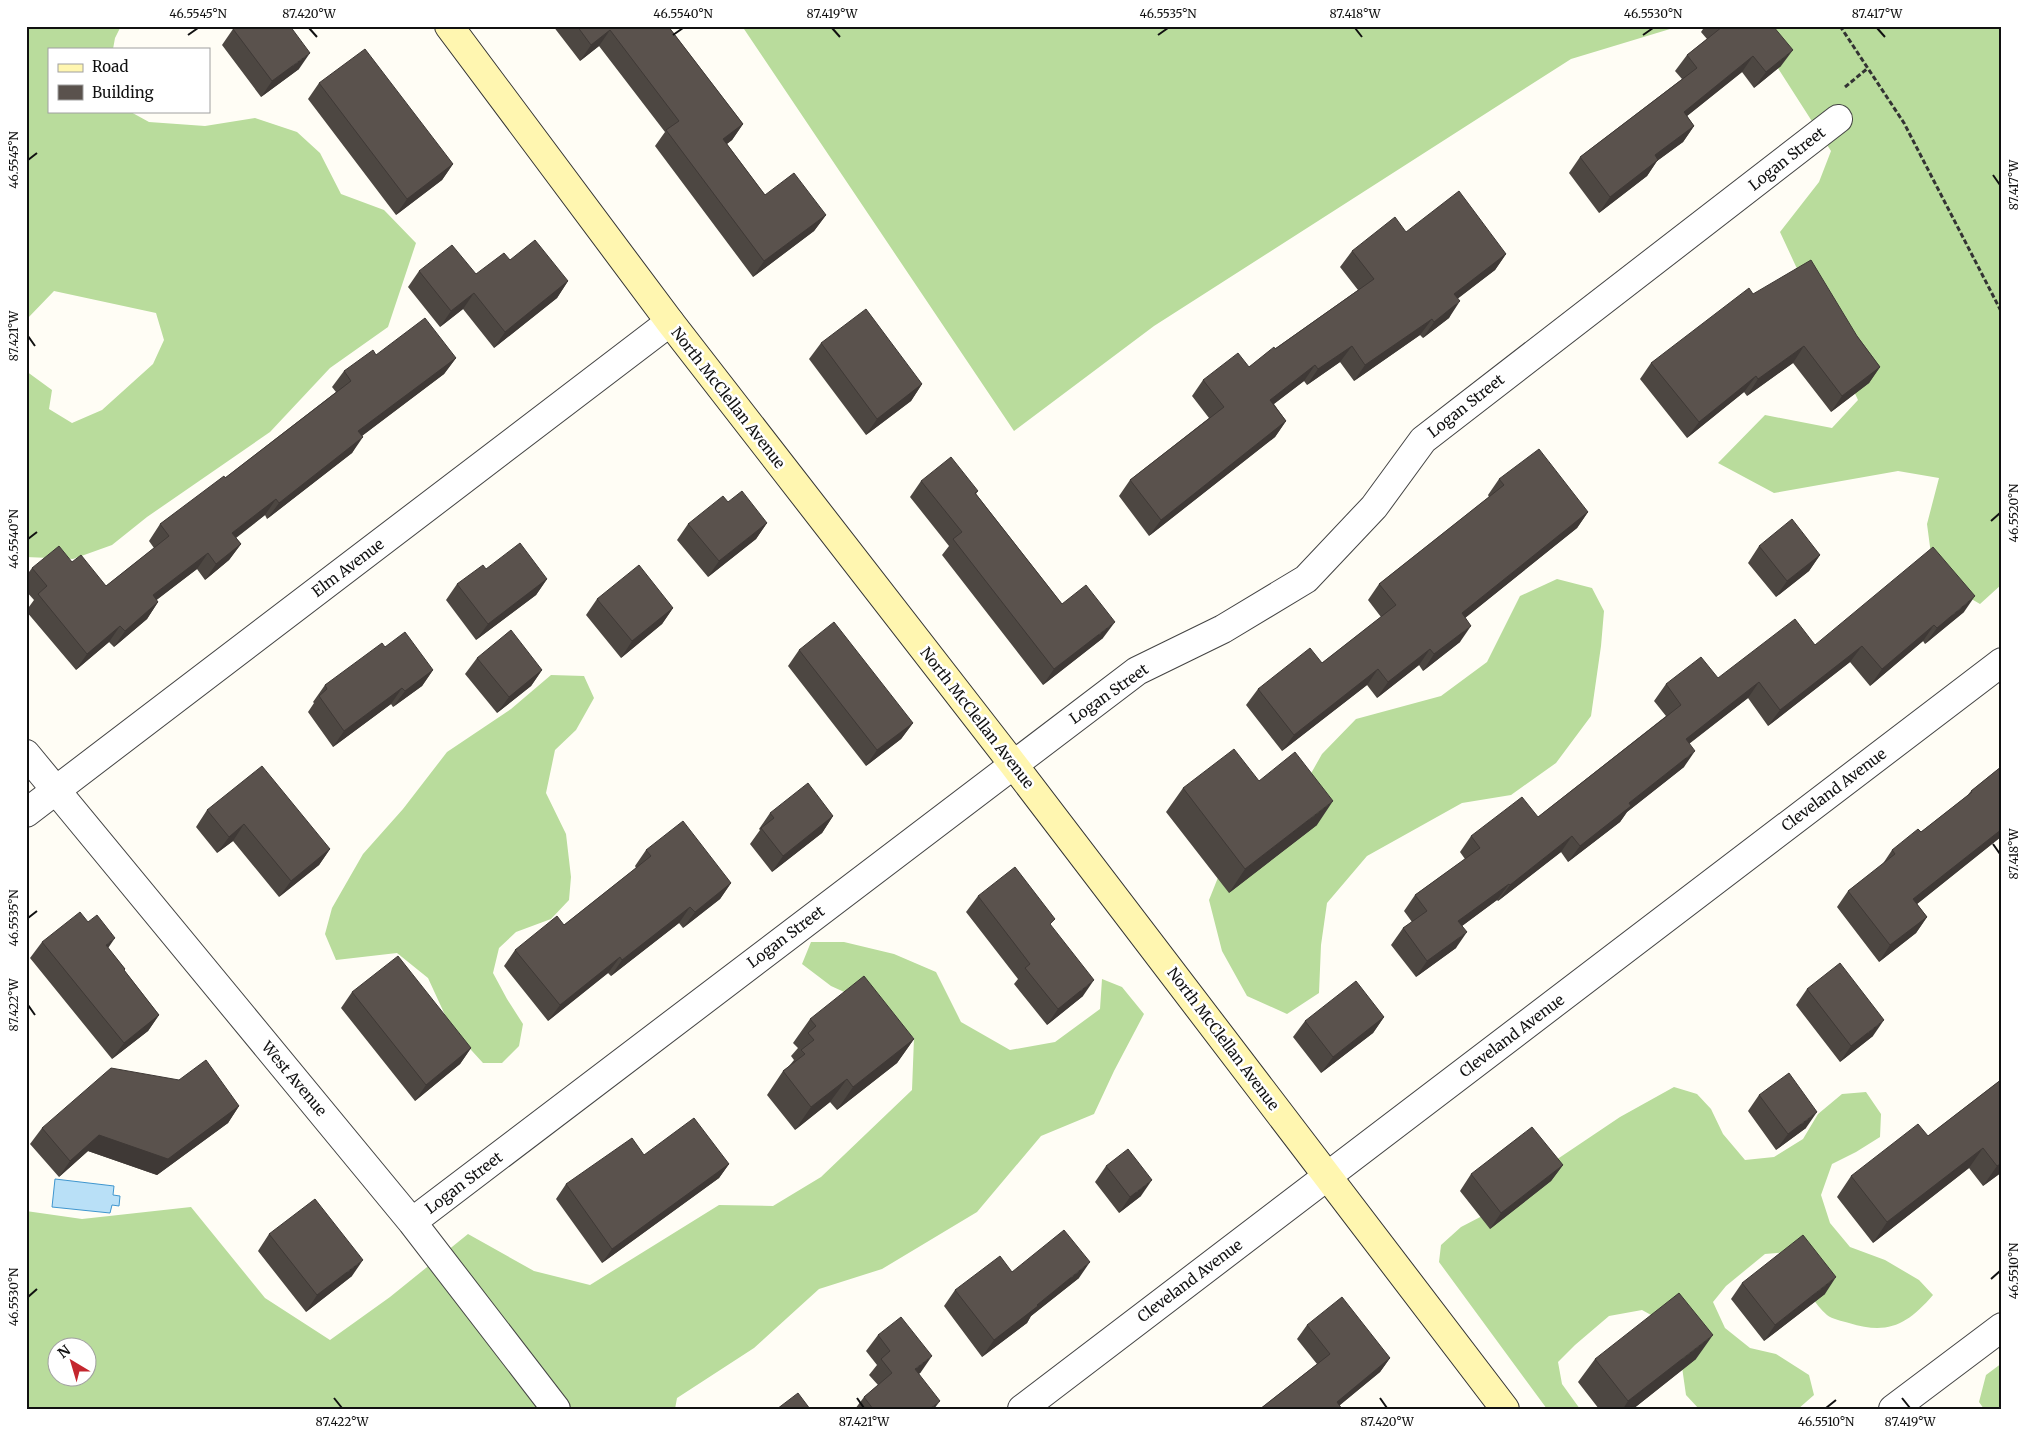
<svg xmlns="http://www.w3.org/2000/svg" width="2028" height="1435" font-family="Merriweather,serif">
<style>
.forest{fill:#b9dc9c;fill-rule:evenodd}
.water{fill:#b9e0f7;stroke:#3f96cf}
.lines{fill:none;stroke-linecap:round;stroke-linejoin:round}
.street-casing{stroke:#444;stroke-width:30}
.secondary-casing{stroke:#333;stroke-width:30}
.path{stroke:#333;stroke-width:3;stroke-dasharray:5 2.5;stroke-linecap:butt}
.street{stroke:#fff;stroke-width:28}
.secondary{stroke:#fff6b0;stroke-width:28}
.wall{fill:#4d4742}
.shaded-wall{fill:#3f3936}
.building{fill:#5a524d;stroke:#3f3936}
.ticks{fill:none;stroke:#111;stroke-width:2}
.labels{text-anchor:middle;stroke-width:5;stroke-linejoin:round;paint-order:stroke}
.street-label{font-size:15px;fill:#111;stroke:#fff}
.neatline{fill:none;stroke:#111;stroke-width:2}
.ticks-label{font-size:12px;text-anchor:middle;fill:#111}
</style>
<rect width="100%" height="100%" fill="#fffdf5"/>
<path class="forest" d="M26 26H121L115 38 113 49H49V111H129L149 122 205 126 255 118 297 132 320 153 341 194 384 210 416 243 388 327 330 368 270 432 147 517 112 545 73 559 26 557V371L52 390 49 409 72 423 102 410 153 364 164 340 156 313 54 291 26 320Z
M742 26H1680L1571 59 1154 326 1014 431Z
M1751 26H2002V584L1980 604 1934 577 1927 524 1939 478 1898 471 1774 493 1718 463 1765 415 1832 428 1858 400 1780 232 1819 182 1831 151Z
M1557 579 1592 588 1604 611 1601 646 1591 716 1556 763 1511 795 1462 803 1367 856 1327 903 1321 945 1319 993 1287 1014 1247 996 1222 951 1209 900 1219 875 1292 807 1322 754 1356 719 1441 696 1487 662 1520 596Z
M551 675 584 676 594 698 576 730 555 750 546 793 566 834 571 877 569 900 551 919 516 932 499 948 493 973 507 999 523 1024 519 1046 502 1063H483L451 1028 428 978 397 953 336 960 325 934 332 908 363 854 403 809 447 752 511 709Z
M811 942H844L894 954 936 972 961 1022 1010 1050 1055 1042 1100 1009 1102 979 1122 987 1144 1014 1114 1071 1094 1114 1041 1136 977 1212 882 1269 819 1289 754 1348 677 1398 675 1409H26V1211L82 1219 191 1207 265 1298 330 1340 390 1297 468 1234 534 1271 590 1285 719 1205 773 1206 821 1177 912 1090 914 1038 864 1001 831 986 802 964ZM58 1348H88V1378H58Z
M1674 1087 1697 1094 1711 1109 1723 1134 1745 1160 1774 1157 1803 1139 1818 1114 1842 1094 1866 1092 1881 1114 1880 1137 1856 1152 1832 1164 1821 1195 1830 1223 1850 1247 1885 1260 1919 1280 1933 1295C1907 1325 1888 1335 1849 1323 1842 1321 1832 1319 1827 1315 1810 1301 1799 1272 1790 1252L1765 1254 1726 1286 1713 1302 1725 1328 1750 1348 1776 1354 1809 1375 1814 1395 1798 1409H1699L1686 1395 1681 1360 1662 1321 1642 1310 1609 1316 1575 1345 1558 1362 1562 1384 1580 1409H1547L1439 1262 1441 1245 1461 1227 1486 1214 1556 1160 1620 1117Z
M2002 1363V1409H1984L1979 1402 1986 1375Z"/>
<path class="water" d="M55 1179 114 1186 113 1195 120 1196 119 1206 112 1205 110 1213 52 1207Z"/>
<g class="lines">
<g class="street-casing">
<path id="street" d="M26 754 412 1222 556 1409
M26 813 670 322
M412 1222 1137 671 1223 629 1306 579 1374 507 1423 440 1838 119
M1022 1409 2002 662
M1893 1409 2002 1327"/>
</g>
<g class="secondary-casing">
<path id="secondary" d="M449 26 670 322 1013 764 1505 1409"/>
</g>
<path class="path" d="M1840 26 1904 123 2002 313
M1845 87 1868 68"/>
<use href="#street" class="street"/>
<use href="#secondary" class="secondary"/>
</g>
<path class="wall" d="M553 26H668L743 124 732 140 727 144 765 195 826 215 814 231 753 277 655 146 665 132 599 46 580 61Z
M1705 26H1773L1781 66 1754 88 1742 72 1687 116 1694 126 1683 142 1657 161 1647 176 1599 213 1569 173 1580 157 1682 79 1675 71 1687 55 1707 39 1701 32Z
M233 29 299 69 261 97 222 45Z
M319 83 453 164 442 180 396 215 308 99Z
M1406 232 1506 254 1495 270 1458 298 1449 318 1423 338 1420 335 1354 381 1340 362 1307 385 1304 381 1274 404 1286 421 1275 437 1149 536 1119 496 1130 480 1209 418 1192 396 1203 380 1249 367 1358 290 1340 267 1352 251Z
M510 260 568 281 557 298 494 348 463 309 440 327 408 287 419 271 476 274Z
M1753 294 1857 336 1880 367 1869 383 1831 412 1793 363 1747 396 1744 392 1687 438 1640 379 1651 363Z
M821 343 922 384 911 401 866 435 809 359Z
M376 355 456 358 444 374 362 436 352 453 267 519 265 515 236 538 241 544 229 560 205 580 197 569 156 600 158 602 147 619 114 647 109 642 76 670 26 611 34 600 26 591V576L32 568 72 562 106 586 154 548 149 541 160 524 225 478 336 392 332 387 344 371Z
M1499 479 1588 512 1577 528 1465 618 1460 642 1423 671 1419 665 1377 698 1367 685 1282 751 1246 705 1258 689 1322 663 1381 617 1368 600 1379 584 1489 497 1488 495Z
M921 481 978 491 976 494 1062 604 1103 638 1043 685 942 555 949 546 910 497Z
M728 502 767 523 756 539 708 577 677 540 688 524Z
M1759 546 1820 555 1809 571 1776 597 1748 563Z
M486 569 547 579 536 595 476 640 446 600 457 584Z
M597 599 673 608 662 624 621 658 586 615Z
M1964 612 1925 644 1923 641 1870 686 1850 662 1768 726 1748 698 1689 744 1684 767 1627 812 1620 822 1568 862 1561 852 1498 901 1497 900 1462 926 1456 948 1416 977 1391 945 1403 928 1412 922 1404 911 1415 895 1465 859 1460 852 1471 836 1538 817 1666 716 1654 701 1666 684 1718 678 1815 645Z
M385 647 433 670 422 686 393 707 391 704 333 747 308 712 314 703 313 702 325 685Z
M799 650 913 723 901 739 866 766 788 666Z
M477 658 542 670 531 686 497 713 465 674Z
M2002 766V836L1917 904 1927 917 1916 933 1879 962 1837 907 1848 891 1882 865 1892 850 1921 832 1967 796 1971 791Z
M1259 781 1317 825 1229 893 1166 812 1183 788Z
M207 810 330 849 319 865 279 897 233 841 217 853 196 827Z
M770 813 833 816 822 833 772 872 750 844 760 830 759 829Z
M646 850 731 883 720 899 683 928 679 923 611 976 608 973 548 1021 504 966 515 950 564 925 636 868 635 866Z
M978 896 1051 926 1083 996 1047 1025 1014 984 1018 979 966 912Z
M42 942 108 948 125 969 124 970 159 1015 148 1031 112 1059 30 958Z
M1807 989 1873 1036 1840 1062 1796 1005Z
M352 992 471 1048 460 1064 415 1101 341 1008Z
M1384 1017 1373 1033 1321 1073 1293 1037 1305 1021Z
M810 1019 914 1039 897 1063 837 1110 830 1102 795 1130 767 1095 783 1071 789 1066 794 1060 791 1056 798 1048 793 1043Z
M2002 1079V1172L1983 1186 1969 1168 1873 1243 1837 1197 1851 1176 1928 1136Z
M1759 1095 1806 1128 1776 1150 1748 1111Z
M239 1106 228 1123 157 1175 88 1151 59 1177 30 1144 42 1128Z
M644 1155 729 1164 719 1178 602 1263 556 1199 566 1184Z
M1563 1165 1551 1181 1490 1229 1460 1191 1471 1174Z
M1106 1166 1141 1196 1119 1213 1095 1182Z
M269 1234 352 1276 306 1312 258 1251Z
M1012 1272 1079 1278 1031 1316 1027 1323 982 1357 944 1306 955 1290Z
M1742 1283 1825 1294 1764 1341 1731 1299Z
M1307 1325 1390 1358 1380 1372 1340 1405 1260 1409 1317 1364 1297 1339Z
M878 1335 921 1372 919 1374 934 1409H855L864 1397 878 1385 869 1375 877 1365 866 1351Z
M1595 1359H1696L1633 1409H1599L1578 1382Z"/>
<path class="shaded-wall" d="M610 30 599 46 580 61 591 45Z
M1793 50 1781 66 1754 88 1766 72Z
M310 53 299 69 261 97 272 81Z
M1753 56 1742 72 1672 128 1684 112Z
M743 124 732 140 712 155 723 139Z
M1694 126 1683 142 1657 161 1647 176 1599 213 1610 197 1655 155Z
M453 164 442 180 396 215 407 199Z
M826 215 814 231 753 277 764 261Z
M1506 254 1495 270 1443 310 1454 294Z
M568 281 557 298 494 348 505 332Z
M474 293 463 309 440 327 451 311Z
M1460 301 1449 318 1423 338 1434 322Z
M1432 319 1420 335 1354 381 1365 365Z
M1352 346 1340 362 1307 385 1318 369Z
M1804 346 1793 363 1747 396 1758 379Z
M456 358 444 374 347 447 358 431Z
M1315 365 1304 381 1258 416 1270 400Z
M1880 367 1869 383 1831 412 1842 396Z
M1756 376 1744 392 1687 438 1699 422Z
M922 384 911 401 866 435 877 419Z
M1286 421 1275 437 1149 536 1161 520Z
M363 437 352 453 267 519 279 503Z
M276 499 265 515 221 549 232 533Z
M1588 512 1577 528 1450 630 1462 613Z
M767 523 756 539 708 577 719 561Z
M241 544 229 560 205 580 216 564Z
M208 553 197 569 141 612 153 595Z
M1820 555 1809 571 1776 597 1787 581Z
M547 579 536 595 476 640 488 624Z
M1975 596 1964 612 1925 644 1937 628Z
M158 602 147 619 114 647 125 631Z
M673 608 662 624 621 658 632 641Z
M1115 622 1103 638 1043 685 1054 669Z
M1934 625 1923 641 1870 686 1882 669Z
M120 626 109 642 76 670 87 654Z
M1471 626 1460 642 1423 671 1434 654Z
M1862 646 1850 662 1768 726 1780 710Z
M1430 649 1419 665 1377 698 1388 682Z
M1378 669 1367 685 1282 751 1294 735Z
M433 670 422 686 393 707 405 691Z
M542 670 531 686 497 713 509 697Z
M1759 682 1748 698 1674 755 1686 739Z
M402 688 391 704 333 747 344 731Z
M913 723 901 739 866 766 877 750Z
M1695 751 1684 767 1627 812 1620 822 1568 862 1580 846 1629 803Z
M1333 801 1317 825 1229 893 1245 869Z
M833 816 822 833 772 872 783 856Z
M244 824 233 841 217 853 229 837Z
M2002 829V836L1902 916 1913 899Z
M1572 836 1561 852 1498 901 1510 885Z
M330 849 319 865 279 897 291 881Z
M731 883 720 899 683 928 695 912Z
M1509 884 1497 900 1447 937 1458 921Z
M690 907 679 923 611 976 622 960Z
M1927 917 1916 933 1879 962 1890 945Z
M1467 932 1456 948 1416 977 1427 961Z
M115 938 104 954 106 945Z
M620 957 608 973 548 1021 560 1005Z
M1094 980 1083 996 1047 1025 1058 1009Z
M159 1015 148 1031 112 1059 124 1043Z
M1384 1017 1373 1033 1321 1073 1333 1057Z
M1884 1020 1873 1036 1840 1062 1851 1046Z
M914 1039 897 1063 837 1110 853 1087Z
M471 1048 460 1064 415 1101 426 1085Z
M847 1079 830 1102 795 1130 811 1107Z
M239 1106 228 1123 157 1175 88 1151 59 1177 70 1161 99 1135Z
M1817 1112 1806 1128 1776 1150 1788 1134Z
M1983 1148 1969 1168 1873 1243 1887 1222Z
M2002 1163V1172L1983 1186 1997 1166Z
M729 1164 719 1178 602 1263 612 1249Z
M1563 1165 1551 1181 1490 1229 1501 1213Z
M1152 1180 1141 1196 1119 1213 1130 1197Z
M363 1260 352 1276 306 1312 317 1295Z
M1090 1262 1079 1278 1031 1316 1027 1323 982 1357 994 1340Z
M1836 1277 1825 1294 1764 1341 1775 1325Z
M1713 1335 1696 1359 1633 1409H1623L1628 1401Z
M932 1356 921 1372 904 1386 915 1369Z
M1390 1358 1380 1372 1335 1409 1337 1402Z
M940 1401 934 1409H930Z"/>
<path class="building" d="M237 26H290L310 53 272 81 233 29Z
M577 26H668L743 124 723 139 765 195 794 173 826 215 764 261 666 130 679 121 610 30 591 45Z
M1721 26H1773L1793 50 1766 72 1753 56 1684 112 1694 126 1655 155 1658 160 1610 197 1580 157 1697 68 1687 55 1722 27Z
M365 49 453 164 407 199 319 83Z
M1459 191 1506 254 1454 294 1460 301 1434 322 1432 319 1365 365 1352 346 1318 369 1315 365 1270 400 1286 421 1161 520 1130 480 1224 407 1203 380 1238 353 1249 367 1274 347 1275 349 1374 279 1352 251 1395 217 1406 232Z
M535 240 568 281 505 332 474 293 451 311 419 271 452 245 476 274 504 253 510 260Z
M1811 260 1857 336 1880 367 1842 396 1804 346 1758 379 1756 376 1699 422 1651 363 1749 288 1753 294Z
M866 309 922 384 877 419 821 343Z
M425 318 456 358 358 431 363 437 279 503 276 499 232 533 241 544 216 564 208 553 153 595 158 602 125 631 120 626 87 654 38 594 47 586 32 568 59 546 72 562 81 555 106 586 169 536 160 524 224 476 225 478 351 381 344 371 373 350 376 355Z
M1539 449 1588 512 1462 613 1471 626 1434 654 1430 649 1388 682 1378 669 1294 735 1258 689 1310 648 1322 663 1396 605 1379 584 1504 485 1499 479Z
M951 457 978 491 975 493 1062 604 1086 585 1115 622 1054 669 953 539 962 532 921 481Z
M742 491 767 523 719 561 688 524 723 496 728 502Z
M1792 519 1820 555 1787 581 1759 546Z
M520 543 547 579 488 624 457 584 483 565 486 569Z
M1933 547 1975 596 1937 628 1934 625 1882 669 1862 646 1780 710 1759 682 1686 739 1695 751 1629 803 1631 806 1580 846 1572 836 1510 885 1509 884 1458 921 1467 932 1427 961 1403 928 1427 911 1415 895 1480 848 1471 836 1522 797 1538 817 1681 705 1666 684 1701 657 1718 678 1795 619 1815 645Z
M639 565 673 608 632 641 597 599Z
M834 622 913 723 877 750 799 650Z
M511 630 542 670 509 697 477 658Z
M405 632 433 670 405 691 402 688 344 731 319 696 327 689 325 685 382 643 385 647Z
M1234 749 1259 781 1295 752 1333 801 1245 869 1183 788Z
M262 766 330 849 291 881 244 824 229 837 207 810Z
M2002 766V829L1913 899 1927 917 1890 945 1848 891 1895 854 1892 850 1918 829 1921 832 1972 792 1971 791Z
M808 783 833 816 783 856 761 828 774 818 770 813Z
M683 821 731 883 695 912 690 907 622 960 620 957 560 1005 515 950 557 916 564 925 651 856 646 850Z
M1015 867 1055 919 1050 924 1094 980 1058 1009 1025 968 1030 964 978 896Z
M80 912 88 922 97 915 115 938 106 945 125 969 124 970 159 1015 124 1043 42 942Z
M398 956 471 1048 426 1085 352 992Z
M1840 963 1884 1020 1851 1046 1807 989Z
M864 976 914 1039 853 1087 847 1079 811 1107 783 1071 805 1054 801 1050 814 1040 808 1033 816 1026 810 1019Z
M1356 981 1384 1017 1333 1057 1305 1021Z
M206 1060 239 1106 168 1159 99 1135 70 1161 42 1128 111 1068 179 1080Z
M1789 1073 1817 1112 1788 1134 1759 1095Z
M2002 1079V1163L1997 1166 1983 1148 1887 1222 1851 1176 1918 1124 1928 1136Z
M694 1118 729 1164 612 1249 566 1184 632 1138 644 1155Z
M1532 1127 1563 1165 1501 1213 1471 1174Z
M1128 1149 1152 1180 1130 1197 1106 1166Z
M315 1199 363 1260 317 1295 269 1234Z
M1064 1230 1090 1262 1037 1305 1038 1306 994 1340 955 1290 1000 1256 1012 1272Z
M1803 1235 1836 1277 1775 1325 1742 1283Z
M1679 1293 1713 1335 1628 1401 1595 1359Z
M1342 1297 1390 1358 1337 1402 1342 1409H1260L1330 1354 1307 1325Z
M901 1317 932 1356 915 1369 940 1401 930 1409H873L864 1397 892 1373 881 1359 890 1351 878 1335Z
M798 1393 810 1409H777Z"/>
<path class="ticks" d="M309 28 317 37M832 28 840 37M1355 28 1362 37M1877 28 1885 37M188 35 198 28M673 35 683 28M1158 35 1168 28M1643 35 1653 28M28 160 37 153M1993 175 2000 185M28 336 35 346M1991 521 2000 513M28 539 37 532M1993 844 2000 854M28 918 37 911M28 1005 35 1015M1991 1279 2000 1271M28 1297 37 1289M334 1398 342 1408M857 1398 864 1408M1380 1398 1387 1408M1902 1398 1910 1408M1826 1408 1836 1400"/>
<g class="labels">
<g class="street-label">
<text transform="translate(1787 159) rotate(-38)" y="5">Logan Street</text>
<text transform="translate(728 398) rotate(52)" y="5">North McClellan Avenue</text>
<text transform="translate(1466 406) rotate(-38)" y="5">Logan Street</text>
<text transform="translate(348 568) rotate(-37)" y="5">Elm Avenue</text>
<text transform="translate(1109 694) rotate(-35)" y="5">Logan Street</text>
<text transform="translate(977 718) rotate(52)" y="5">North McClellan Avenue</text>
<text transform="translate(1834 790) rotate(-37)" y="5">Cleveland Avenue</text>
<text transform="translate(786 937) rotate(-37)" y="5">Logan Street</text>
<text transform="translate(1512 1036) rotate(-37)" y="5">Cleveland Avenue</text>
<text transform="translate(1223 1039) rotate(53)" y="5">North McClellan Avenue</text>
<text transform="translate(294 1079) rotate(50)" y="5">West Avenue</text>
<text transform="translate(464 1183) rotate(-37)" y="5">Logan Street</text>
<text transform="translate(1190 1281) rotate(-37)" y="5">Cleveland Avenue</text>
</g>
</g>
<rect width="2028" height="1435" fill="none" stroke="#ffffff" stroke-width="55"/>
<rect x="48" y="48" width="162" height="65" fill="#ffffff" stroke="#a0a0a0"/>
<rect x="58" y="64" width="25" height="8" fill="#fff6b0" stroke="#a0a0a0"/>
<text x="92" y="72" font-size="15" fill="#111111">Road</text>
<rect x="58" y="85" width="25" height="15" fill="#5a524d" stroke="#a0a0a0"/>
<text x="92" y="98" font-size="15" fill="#111111">Building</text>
<g transform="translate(72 1362) rotate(322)"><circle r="24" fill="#ffffff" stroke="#a0a0a0"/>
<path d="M0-4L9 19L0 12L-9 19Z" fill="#c4262e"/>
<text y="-8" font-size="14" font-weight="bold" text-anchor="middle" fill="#111111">N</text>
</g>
<rect x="28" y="28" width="1972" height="1380" class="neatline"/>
<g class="ticks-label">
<text x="198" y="18">46.5545°N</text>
<text x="309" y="18">87.420°W</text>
<text x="683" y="18">46.5540°N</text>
<text x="832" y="18">87.419°W</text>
<text x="1168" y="18">46.5535°N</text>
<text x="1355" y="18">87.418°W</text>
<text x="1653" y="18">46.5530°N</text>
<text x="1877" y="18">87.417°W</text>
<text transform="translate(14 160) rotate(-90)" y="4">46.5545°N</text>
<text transform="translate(2014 185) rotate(-90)" y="4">87.417°W</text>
<text transform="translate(14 336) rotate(-90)" y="4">87.421°W</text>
<text transform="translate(2014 513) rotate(-90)" y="4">46.5520°N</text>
<text transform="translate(14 539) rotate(-90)" y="4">46.5540°N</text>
<text transform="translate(2014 854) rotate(-90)" y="4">87.418°W</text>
<text transform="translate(14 918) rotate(-90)" y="4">46.5535°N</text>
<text transform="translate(14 1005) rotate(-90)" y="4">87.422°W</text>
<text transform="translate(2014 1271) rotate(-90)" y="4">46.5510°N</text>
<text transform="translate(14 1297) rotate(-90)" y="4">46.5530°N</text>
<text x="342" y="1426">87.422°W</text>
<text x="864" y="1426">87.421°W</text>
<text x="1387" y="1426">87.420°W</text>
<text x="1826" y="1426">46.5510°N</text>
<text x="1910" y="1426">87.419°W</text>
</g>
</svg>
